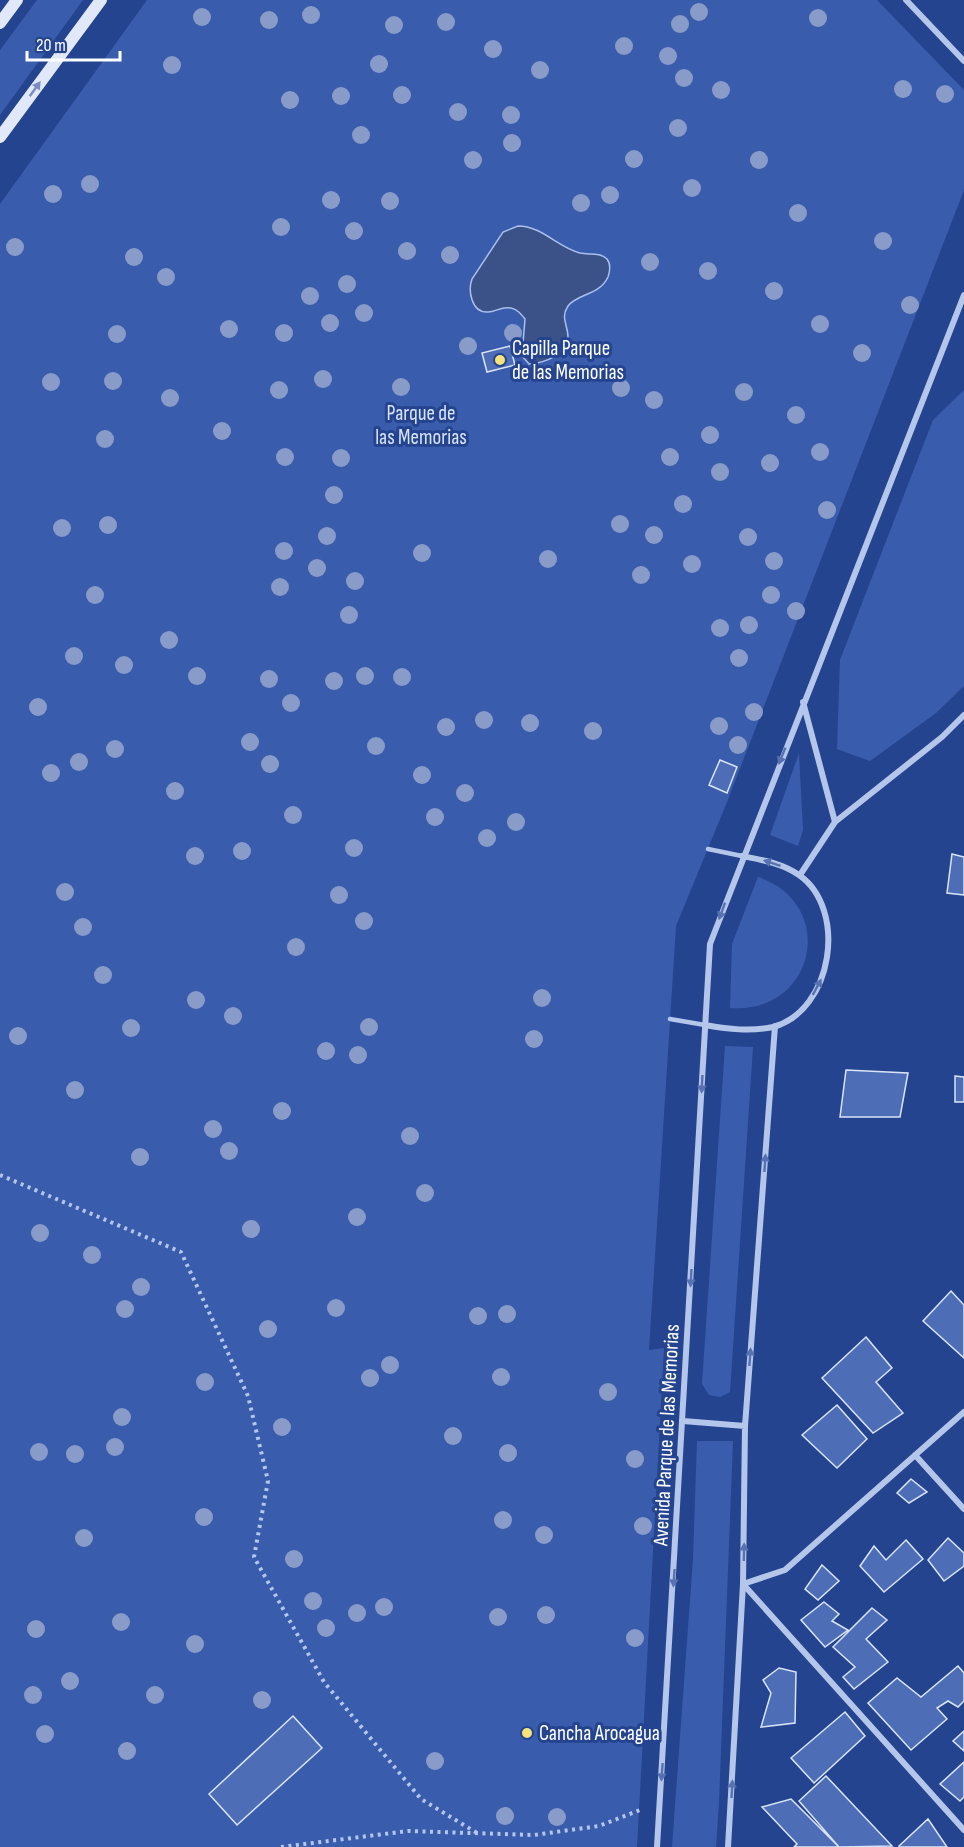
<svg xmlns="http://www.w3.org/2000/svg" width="964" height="1847" font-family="'Sofia Sans Condensed',sans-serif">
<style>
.green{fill:#395dac}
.water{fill:#3b5289;stroke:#aabfec;stroke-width:1.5}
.building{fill:#4d6eb6;stroke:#dae4f9;stroke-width:1.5}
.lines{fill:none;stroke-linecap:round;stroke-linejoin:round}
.path{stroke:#b5c6eb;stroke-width:4;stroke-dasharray:3 4.5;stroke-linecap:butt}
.lane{stroke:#b5c6eb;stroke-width:4.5}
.street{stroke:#b5c6eb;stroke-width:6}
.secondary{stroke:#e1e8f9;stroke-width:12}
.tree{fill:#899cc9}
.oneway{fill:#7a8ebf}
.oneway2{fill:#5772af}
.poi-dot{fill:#f6e379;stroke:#25448f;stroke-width:2}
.labels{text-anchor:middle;stroke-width:6;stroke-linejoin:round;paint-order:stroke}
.poi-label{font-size:21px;fill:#fff;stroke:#25448f;text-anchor:start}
.park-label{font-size:21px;fill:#dae4f9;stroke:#25448f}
.street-label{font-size:21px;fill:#fff;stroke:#25448f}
</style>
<rect width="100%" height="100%" fill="#25448f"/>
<path class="green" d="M37 0H83L0 115V50Z
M147 0H877L964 90V190L727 802 676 926 649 1350 664 1348 637 1847H0V204Z
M964 390V686L936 713 870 761 837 749 840 660 933 420Z
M799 753 803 830 798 846 770 835Z
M758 877C839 904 815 1015 730 1008L732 944Z
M725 1046 753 1047 730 1392 720 1397 709 1395 702 1384Z
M697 1441H733L719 1802 716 1847H672L693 1559Z"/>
<path class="water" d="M518 226C542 226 557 247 580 253 589 255 600 252 607 259 611 264 610 271 608 277 599 296 578 293 568 306 560 318 568 325 568 337 566 355 545 363 529 364L522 356 525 319C521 314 517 309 511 308 501 306 496 312 488 312 471 313 468 290 472 279L503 232Z"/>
<path class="building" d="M510 346 515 365 487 372 482 353Z
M720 760 737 767 727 793 709 785Z
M952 854 964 857V895L947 893Z
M846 1070 908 1073 900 1117H840Z
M955 1076 964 1077V1102H955Z
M951 1291 964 1305V1358L923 1321Z
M866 1337 892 1368 876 1382 903 1413 873 1433 822 1378Z
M837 1405 867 1439 837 1468 802 1435Z
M911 1479 927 1492 909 1503 897 1493Z
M948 1538 964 1553V1566L944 1581 928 1560Z
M906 1540 923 1559 884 1592 860 1566 874 1546 886 1560Z
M822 1565 839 1581 818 1600 805 1589Z
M824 1602 839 1614 832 1621 848 1630 825 1647 801 1620Z
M872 1608 887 1620 866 1639 888 1662 854 1689 843 1677 855 1667 833 1647Z
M958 1666 964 1673V1701L958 1707 948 1701 937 1708 947 1719 911 1750 868 1703 897 1678 921 1697Z
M779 1668 796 1672 795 1723 761 1727 771 1693 763 1680Z
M845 1712 865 1736 814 1783 791 1758Z
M293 1716 322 1748 237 1825 209 1794Z
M964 1731V1751L953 1741Z
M964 1762V1797L960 1801 940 1784Z
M826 1776 892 1846 839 1847 799 1801Z
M791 1799 839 1847H794L797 1844 762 1807Z
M928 1819 947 1847H900L899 1846Z"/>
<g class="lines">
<path class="path" d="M0 1175 181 1252 248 1396 268 1481 254 1557 324 1682 421 1799 477 1833
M281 1847 408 1831 534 1835 599 1826 640 1810"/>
<path class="lane" d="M708 849 742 856
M670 1019 705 1025"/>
<path class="street" d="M906 0 964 61
M803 702 835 822
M800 875 835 822 942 737 964 715
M705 1025C728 1029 750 1032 773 1027 833 1011 848 909 799 875 782 863 762 860 742 856
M964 1412 785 1570 743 1584 964 1830
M683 1421 745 1426
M915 1455 964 1509
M657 1847 710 944 964 295
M728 1847 743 1584 745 1426 775 1026"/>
<path class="secondary" d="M0 23 17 0
M0 137 101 0"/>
</g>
<g class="tree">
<circle cx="699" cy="12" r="9"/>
<circle cx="311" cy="15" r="9"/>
<circle cx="202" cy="17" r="9"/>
<circle cx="818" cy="18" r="9"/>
<circle cx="269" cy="20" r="9"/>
<circle cx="446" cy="22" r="9"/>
<circle cx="680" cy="24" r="9"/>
<circle cx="394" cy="25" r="9"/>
<circle cx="624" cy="46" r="9"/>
<circle cx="493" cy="49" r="9"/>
<circle cx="668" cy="56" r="9"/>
<circle cx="379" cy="64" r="9"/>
<circle cx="172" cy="65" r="9"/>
<circle cx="540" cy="70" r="9"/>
<circle cx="684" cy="78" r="9"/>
<circle cx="903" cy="89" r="9"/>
<circle cx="721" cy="90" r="9"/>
<circle cx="945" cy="94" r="9"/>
<circle cx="402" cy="95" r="9"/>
<circle cx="341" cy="96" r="9"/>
<circle cx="290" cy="100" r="9"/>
<circle cx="458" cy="112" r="9"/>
<circle cx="511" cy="115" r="9"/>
<circle cx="678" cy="128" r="9"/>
<circle cx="361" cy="135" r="9"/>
<circle cx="512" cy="143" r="9"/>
<circle cx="634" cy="159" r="9"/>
<circle cx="473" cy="160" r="9"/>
<circle cx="759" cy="160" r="9"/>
<circle cx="90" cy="184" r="9"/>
<circle cx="692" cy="188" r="9"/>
<circle cx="53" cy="194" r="9"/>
<circle cx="610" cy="195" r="9"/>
<circle cx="331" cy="200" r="9"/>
<circle cx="390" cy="201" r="9"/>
<circle cx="581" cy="203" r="9"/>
<circle cx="798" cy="213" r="9"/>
<circle cx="281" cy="227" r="9"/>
<circle cx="354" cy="231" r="9"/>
<circle cx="883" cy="241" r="9"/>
<circle cx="15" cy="247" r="9"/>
<circle cx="407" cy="251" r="9"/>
<circle cx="450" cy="255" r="9"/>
<circle cx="134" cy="257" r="9"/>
<circle cx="650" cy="262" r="9"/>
<circle cx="708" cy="271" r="9"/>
<circle cx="166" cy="277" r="9"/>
<circle cx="347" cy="284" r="9"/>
<circle cx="774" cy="291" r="9"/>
<circle cx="310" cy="296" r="9"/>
<circle cx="910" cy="305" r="9"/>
<circle cx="364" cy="313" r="9"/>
<circle cx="330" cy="323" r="9"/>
<circle cx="820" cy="324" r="9"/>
<circle cx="229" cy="329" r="9"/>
<circle cx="284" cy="333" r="9"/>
<circle cx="513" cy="333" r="9"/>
<circle cx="117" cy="334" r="9"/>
<circle cx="468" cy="346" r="9"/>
<circle cx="862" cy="353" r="9"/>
<circle cx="323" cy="379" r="9"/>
<circle cx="113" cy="381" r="9"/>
<circle cx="51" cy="382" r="9"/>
<circle cx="401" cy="387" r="9"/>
<circle cx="621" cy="388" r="9"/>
<circle cx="279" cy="390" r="9"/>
<circle cx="744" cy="392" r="9"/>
<circle cx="170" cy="398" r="9"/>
<circle cx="654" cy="400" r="9"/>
<circle cx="796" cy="415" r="9"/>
<circle cx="222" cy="431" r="9"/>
<circle cx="710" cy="435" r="9"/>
<circle cx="105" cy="439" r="9"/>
<circle cx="820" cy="452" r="9"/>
<circle cx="285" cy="457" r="9"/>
<circle cx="670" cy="457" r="9"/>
<circle cx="341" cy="458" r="9"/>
<circle cx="770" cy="463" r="9"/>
<circle cx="720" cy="472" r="9"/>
<circle cx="334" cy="495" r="9"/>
<circle cx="683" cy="504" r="9"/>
<circle cx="827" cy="510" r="9"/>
<circle cx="620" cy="524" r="9"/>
<circle cx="108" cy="525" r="9"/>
<circle cx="62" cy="528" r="9"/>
<circle cx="654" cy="535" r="9"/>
<circle cx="327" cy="536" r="9"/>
<circle cx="748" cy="537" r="9"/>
<circle cx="284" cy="551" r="9"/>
<circle cx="422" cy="553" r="9"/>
<circle cx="548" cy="559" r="9"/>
<circle cx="774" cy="561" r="9"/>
<circle cx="692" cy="564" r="9"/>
<circle cx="317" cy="568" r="9"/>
<circle cx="641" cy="575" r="9"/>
<circle cx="355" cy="581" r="9"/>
<circle cx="280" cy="587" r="9"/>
<circle cx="95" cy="595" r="9"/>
<circle cx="771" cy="595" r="9"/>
<circle cx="796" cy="611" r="9"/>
<circle cx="349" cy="615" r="9"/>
<circle cx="749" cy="625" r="9"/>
<circle cx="720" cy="628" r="9"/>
<circle cx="169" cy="640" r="9"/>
<circle cx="74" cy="656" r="9"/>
<circle cx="739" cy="658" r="9"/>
<circle cx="124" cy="665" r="9"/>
<circle cx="197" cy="676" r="9"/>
<circle cx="365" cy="676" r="9"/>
<circle cx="402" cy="677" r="9"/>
<circle cx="269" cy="679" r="9"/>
<circle cx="334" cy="681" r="9"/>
<circle cx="291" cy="703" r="9"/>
<circle cx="38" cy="707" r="9"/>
<circle cx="754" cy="712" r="9"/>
<circle cx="484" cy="720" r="9"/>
<circle cx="530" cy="723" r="9"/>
<circle cx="719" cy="726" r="9"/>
<circle cx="446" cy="727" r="9"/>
<circle cx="593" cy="731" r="9"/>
<circle cx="250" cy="742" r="9"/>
<circle cx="738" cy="745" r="9"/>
<circle cx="376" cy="746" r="9"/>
<circle cx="115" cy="749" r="9"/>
<circle cx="79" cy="762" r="9"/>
<circle cx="270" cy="764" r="9"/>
<circle cx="51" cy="773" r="9"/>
<circle cx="422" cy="775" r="9"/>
<circle cx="175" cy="791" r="9"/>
<circle cx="465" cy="793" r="9"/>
<circle cx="293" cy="815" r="9"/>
<circle cx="435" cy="817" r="9"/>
<circle cx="516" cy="822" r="9"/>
<circle cx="487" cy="838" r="9"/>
<circle cx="354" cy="848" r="9"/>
<circle cx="242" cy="851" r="9"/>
<circle cx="195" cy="856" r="9"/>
<circle cx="65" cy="892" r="9"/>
<circle cx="339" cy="895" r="9"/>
<circle cx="364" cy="921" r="9"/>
<circle cx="83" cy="927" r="9"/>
<circle cx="296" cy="947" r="9"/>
<circle cx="103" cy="975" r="9"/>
<circle cx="542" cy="998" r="9"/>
<circle cx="196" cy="1000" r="9"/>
<circle cx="233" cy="1016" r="9"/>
<circle cx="369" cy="1027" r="9"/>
<circle cx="131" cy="1028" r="9"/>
<circle cx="18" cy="1036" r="9"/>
<circle cx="534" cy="1039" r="9"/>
<circle cx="326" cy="1051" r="9"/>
<circle cx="358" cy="1055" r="9"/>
<circle cx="75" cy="1090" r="9"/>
<circle cx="282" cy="1111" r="9"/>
<circle cx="213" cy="1129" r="9"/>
<circle cx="410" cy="1136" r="9"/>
<circle cx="229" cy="1151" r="9"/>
<circle cx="140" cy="1157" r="9"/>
<circle cx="425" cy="1193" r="9"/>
<circle cx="357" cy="1217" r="9"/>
<circle cx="251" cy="1229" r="9"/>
<circle cx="40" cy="1233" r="9"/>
<circle cx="92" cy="1255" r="9"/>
<circle cx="141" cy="1287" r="9"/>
<circle cx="336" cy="1308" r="9"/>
<circle cx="125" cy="1309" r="9"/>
<circle cx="507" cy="1314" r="9"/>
<circle cx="478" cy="1316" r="9"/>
<circle cx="268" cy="1329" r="9"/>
<circle cx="390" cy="1365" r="9"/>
<circle cx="501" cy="1377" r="9"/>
<circle cx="370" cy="1378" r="9"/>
<circle cx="205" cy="1382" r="9"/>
<circle cx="608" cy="1392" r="9"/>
<circle cx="122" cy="1417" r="9"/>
<circle cx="282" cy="1427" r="9"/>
<circle cx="453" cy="1436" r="9"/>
<circle cx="115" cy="1447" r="9"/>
<circle cx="39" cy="1452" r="9"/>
<circle cx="508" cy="1453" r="9"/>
<circle cx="75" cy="1454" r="9"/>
<circle cx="635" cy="1459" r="9"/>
<circle cx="204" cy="1517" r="9"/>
<circle cx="503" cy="1520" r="9"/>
<circle cx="643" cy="1526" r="9"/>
<circle cx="544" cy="1535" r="9"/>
<circle cx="84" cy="1538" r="9"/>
<circle cx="294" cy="1559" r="9"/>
<circle cx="313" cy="1601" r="9"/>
<circle cx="384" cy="1607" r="9"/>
<circle cx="357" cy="1613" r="9"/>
<circle cx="546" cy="1615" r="9"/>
<circle cx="498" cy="1617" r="9"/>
<circle cx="121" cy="1622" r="9"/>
<circle cx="326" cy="1628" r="9"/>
<circle cx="36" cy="1629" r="9"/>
<circle cx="635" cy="1638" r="9"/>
<circle cx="195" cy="1644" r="9"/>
<circle cx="70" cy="1681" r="9"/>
<circle cx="33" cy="1695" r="9"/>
<circle cx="155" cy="1695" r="9"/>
<circle cx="262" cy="1700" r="9"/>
<circle cx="45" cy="1734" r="9"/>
<circle cx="127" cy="1751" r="9"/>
<circle cx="435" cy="1761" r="9"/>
<circle cx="505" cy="1816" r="9"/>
<circle cx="557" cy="1817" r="9"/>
</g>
<defs><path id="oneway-solid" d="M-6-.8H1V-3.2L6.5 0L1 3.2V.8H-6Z" transform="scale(1.5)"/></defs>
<use class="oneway" href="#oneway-solid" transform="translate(35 89) rotate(-54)"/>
<g class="oneway2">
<use href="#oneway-solid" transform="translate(782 756) rotate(112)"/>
<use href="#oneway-solid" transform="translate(772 863) rotate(-162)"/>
<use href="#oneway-solid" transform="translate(722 911) rotate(110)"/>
<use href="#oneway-solid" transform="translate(817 987) rotate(-62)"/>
<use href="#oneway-solid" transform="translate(702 1084) rotate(93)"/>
<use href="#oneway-solid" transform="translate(765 1163) rotate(-86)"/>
<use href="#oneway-solid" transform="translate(691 1278) rotate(93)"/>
<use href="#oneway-solid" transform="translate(750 1357) rotate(-86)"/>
<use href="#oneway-solid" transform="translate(744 1552) rotate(-89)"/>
<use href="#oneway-solid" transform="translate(674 1578) rotate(94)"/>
<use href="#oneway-solid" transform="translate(662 1772) rotate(94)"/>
<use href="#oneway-solid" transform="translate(732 1789) rotate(-87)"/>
</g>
<g class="poi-dot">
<circle cx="500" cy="360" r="6"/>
<circle cx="527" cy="1733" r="6"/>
</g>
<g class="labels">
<g class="poi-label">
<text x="512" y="355">Capilla Parque<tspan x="512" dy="24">de las Memorias</tspan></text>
<text x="539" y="1740">Cancha Arocagua</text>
</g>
<g class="park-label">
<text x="421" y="420">Parque de<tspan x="421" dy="24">las Memorias</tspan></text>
</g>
<g class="street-label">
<text transform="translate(666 1435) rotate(-87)" y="7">Avenida Parque de las Memorias</text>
</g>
</g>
<path d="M27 51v9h93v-9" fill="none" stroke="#ffffff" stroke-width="3"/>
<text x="36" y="51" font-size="18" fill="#ffffff" stroke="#25448f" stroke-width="4.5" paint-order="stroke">20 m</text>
</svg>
